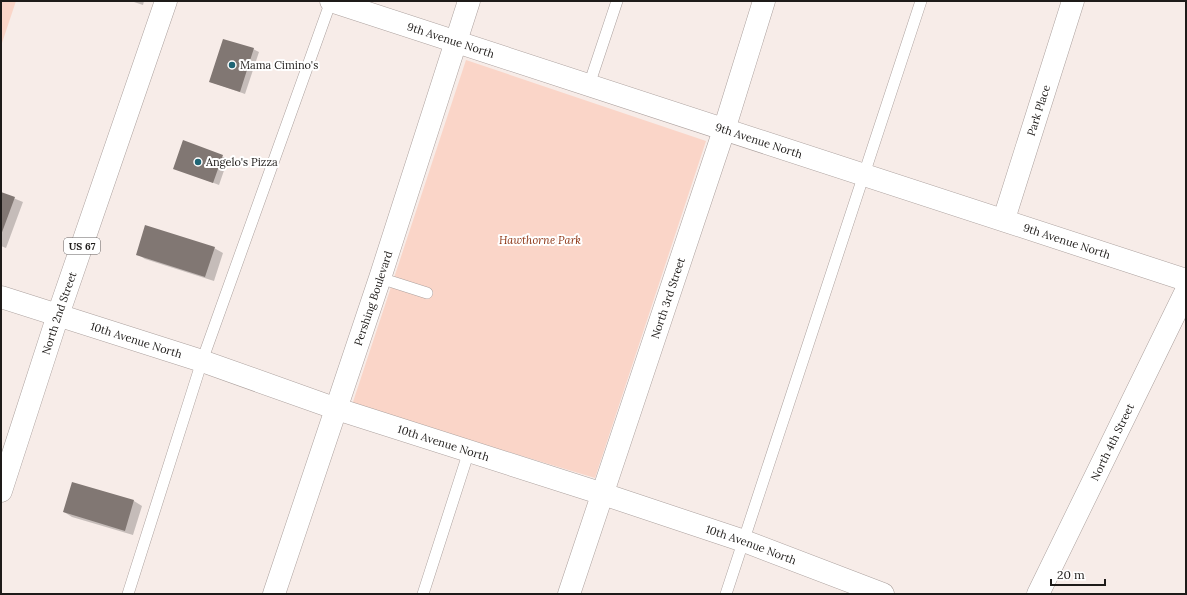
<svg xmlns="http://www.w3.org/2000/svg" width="1187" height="595" font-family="Lora,serif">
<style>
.green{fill:#fad5c8}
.shadow{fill:#0003}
.building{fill:#817773}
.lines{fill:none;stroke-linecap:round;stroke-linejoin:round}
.lane-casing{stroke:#aca19e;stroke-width:12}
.street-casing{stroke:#aca19e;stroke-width:23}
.secondary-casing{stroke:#aca19e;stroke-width:23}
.primary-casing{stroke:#aca19e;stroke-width:23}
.lane{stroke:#fff;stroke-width:11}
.street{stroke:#fff;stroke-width:22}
.secondary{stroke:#fff;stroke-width:22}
.primary{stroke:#fff;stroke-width:22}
.poi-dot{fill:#1f6575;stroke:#fff;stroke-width:1.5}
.labels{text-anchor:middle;stroke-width:4;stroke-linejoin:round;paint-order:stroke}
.shield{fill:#fff;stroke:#625f5e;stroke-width:1}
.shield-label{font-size:10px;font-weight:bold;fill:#1e1b19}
.street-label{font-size:11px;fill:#1e1b19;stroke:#fff}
.poi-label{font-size:11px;fill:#1e1b19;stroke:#fff;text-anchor:start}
.park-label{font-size:11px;font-style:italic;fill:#8d3615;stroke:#fff}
</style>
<rect width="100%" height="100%" fill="#f7ece8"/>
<path class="green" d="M1 1H16L1 46Z
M466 60 706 141 595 478 352 405Z"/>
<path class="shadow" d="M131 1H144L143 5Z
M253 49 259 52 245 94 211 82Z
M184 142 228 159 219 185 174 168Z
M1 193 23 202 6 248 1 246Z
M214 248 223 253 214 281 145 259 137 254Z
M134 501 142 506 133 535 72 517 64 512Z"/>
<path class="building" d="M223 39 254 48 240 92 209 82Z
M183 140 223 155 213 183 173 169Z
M1 192 15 197 1 235Z
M145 225 215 247 205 277 136 255Z
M72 482 134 500 125 531 63 512Z"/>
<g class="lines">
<g class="lane-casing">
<path id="lane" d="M589 85 617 1
M380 278 427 293
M128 594 202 361 331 1
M423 594 469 451
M726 594 921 1"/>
</g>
<g class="street-casing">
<g id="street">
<path id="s1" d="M331 1 1186 280"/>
<path id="s2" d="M1004 219 1073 1"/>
<path id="s3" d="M1 297 202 361 337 409 603 494 744 541 883 594"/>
<path id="s4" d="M274 594 380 278 469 1"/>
</g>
</g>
<g class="secondary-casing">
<g id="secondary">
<path id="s5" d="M569 594 724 130 764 1"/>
<path id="s6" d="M1038 594 1186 291"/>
</g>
</g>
<g class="primary-casing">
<g id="primary">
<path id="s7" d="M1 491 58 315 166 1"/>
</g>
</g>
<use href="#lane" class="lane"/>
<use href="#street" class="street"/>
<use href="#secondary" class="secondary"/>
<use href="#primary" class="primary"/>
</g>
<g class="poi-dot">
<circle cx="232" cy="65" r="4"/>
<circle cx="198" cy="162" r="4"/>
</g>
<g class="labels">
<rect class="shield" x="64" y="238" width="36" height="16" rx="3"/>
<g class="shield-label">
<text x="82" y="250">US 67</text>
</g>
<g class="street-label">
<text dy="4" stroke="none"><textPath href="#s1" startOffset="126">9th Avenue North</textPath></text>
<text dy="4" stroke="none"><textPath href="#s2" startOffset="114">Park Place</textPath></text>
<text dy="4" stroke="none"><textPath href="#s1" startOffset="450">9th Avenue North</textPath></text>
<text dy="4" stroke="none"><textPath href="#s1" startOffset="774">9th Avenue North</textPath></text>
<text dy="4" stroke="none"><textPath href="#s4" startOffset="312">Pershing Boulevard</textPath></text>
<text dy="4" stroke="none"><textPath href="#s5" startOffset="312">North 3rd Street</textPath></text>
<text dy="4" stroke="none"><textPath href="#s7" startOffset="187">North 2nd Street</textPath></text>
<text dy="4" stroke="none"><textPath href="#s3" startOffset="142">10th Avenue North</textPath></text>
<text dy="4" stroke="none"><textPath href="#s6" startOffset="169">North 4th Street</textPath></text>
<text dy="4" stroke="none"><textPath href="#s3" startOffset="466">10th Avenue North</textPath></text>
<text dy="4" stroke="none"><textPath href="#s3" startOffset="790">10th Avenue North</textPath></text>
</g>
<g class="poi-label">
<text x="240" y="69">Mama Cimino's</text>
<text x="206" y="166">Angelo's Pizza</text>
</g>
<g class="park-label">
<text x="540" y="244">Hawthorne Park</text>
</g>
</g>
<rect width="1187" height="595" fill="none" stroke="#1e1b19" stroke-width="4"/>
<path d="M1051 579v6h54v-6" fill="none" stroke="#1e1b19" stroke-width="2"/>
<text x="1057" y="579" font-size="12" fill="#1e1b19" stroke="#ffffff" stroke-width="3" paint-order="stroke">20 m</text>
</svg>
